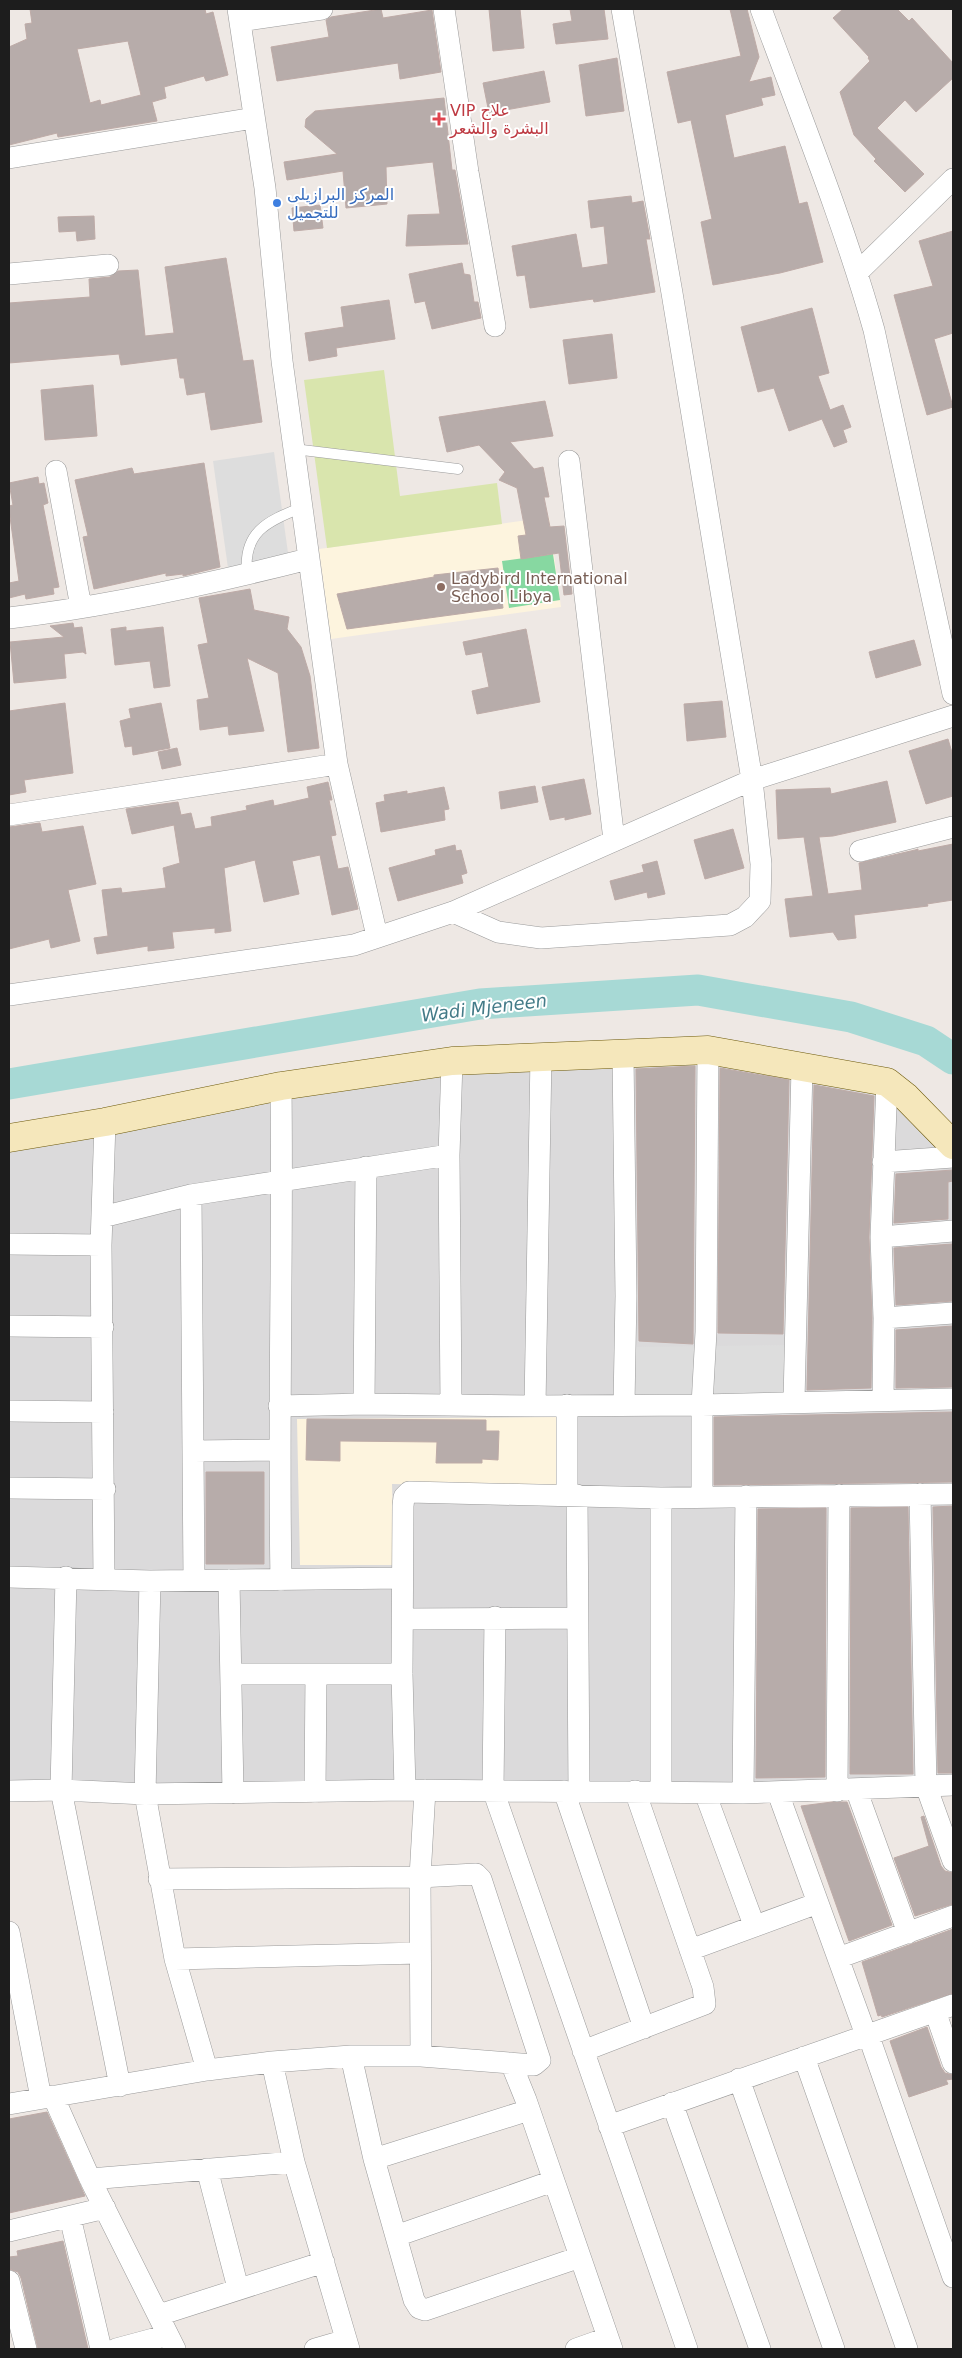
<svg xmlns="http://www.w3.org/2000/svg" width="962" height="2358" font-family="'DejaVu Sans',Vazirmatn,sans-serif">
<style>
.residential{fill:#dbdadb}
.education{fill:#fdf4de}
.grass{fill:#d9e5ad}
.pitch{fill:#87d8a1}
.parking{fill:#ddd}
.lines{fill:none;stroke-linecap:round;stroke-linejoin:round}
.river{stroke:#a7d9d5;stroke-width:31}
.building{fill:#b7acaa;stroke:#beaba7;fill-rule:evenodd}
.lane-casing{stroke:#9a9a9a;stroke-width:11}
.street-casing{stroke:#9a9a9a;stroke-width:22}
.secondary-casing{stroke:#6d5a0c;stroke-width:29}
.lane{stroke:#fff;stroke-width:10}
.street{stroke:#fff;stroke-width:21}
.secondary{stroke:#f5e7bb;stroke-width:28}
.health-dot{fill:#e0444e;stroke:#fff;stroke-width:2}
.shop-dot{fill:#3f7fe0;stroke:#fff;stroke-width:2}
.education-dot{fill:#8d6e63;stroke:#fff;stroke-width:2}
.labels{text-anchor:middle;stroke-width:4;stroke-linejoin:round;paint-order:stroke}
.health-label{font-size:16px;fill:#be3a42;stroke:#fff;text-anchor:start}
.shop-label{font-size:16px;fill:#366cbe;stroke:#fff;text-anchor:start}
.education-label{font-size:16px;fill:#785e54;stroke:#fff;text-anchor:start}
.water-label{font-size:18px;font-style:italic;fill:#447b88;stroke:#fff}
</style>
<rect width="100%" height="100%" fill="#eee8e4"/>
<path class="residential" d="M711 1054 882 1084 953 1150V1783L9 1787V1141L386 1075Z"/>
<path class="education" d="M549 517 561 607 331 639 319 549Z
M562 1417V1487L392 1484 394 1565H300L297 1419Z"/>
<path class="grass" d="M384 370 400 496 497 483 502 524 327 548 304 380Z"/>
<path class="pitch" d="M553 554 560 600 509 608 502 561Z"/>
<path class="parking" d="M274 452 289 560 228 568 213 461Z
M789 1345 790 1394 632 1396V1347Z"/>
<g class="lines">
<path class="river" d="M9 1084 480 1004 698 990 851 1017 926 1041 953 1059"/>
</g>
<path class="building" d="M30 9H205L206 14 213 12 228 75 206 81 204 76 164 87 166 98 152 102 157 121 58 137 57 133 9 145V47L27 39 25 24 32 23ZM128 41 141 95 101 105 100 100 90 103 77 49Z
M381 9 383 18 432 10 441 72 400 79 398 63 277 81 271 47 329 37 326 20 331 17Z
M489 9H520L524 48 493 51Z
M570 9H604L608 39 556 44 553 24 572 21Z
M730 9H747L759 57 749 82 771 77 775 95 761 98 763 105 725 115 734 158 785 146 799 204 807 202 823 262 780 273 713 285 701 222 712 219 691 120 678 123 667 72 741 56Z
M843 9H897L909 21 912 18 953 63V78L916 112 905 100 877 128 924 174 905 192 874 161 876 159 854 135 840 92 870 61 868 58 869 57 833 18Z
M617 58 624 111 586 116 579 65Z
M544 71 550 102 489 113 483 83Z
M444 98 452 170H455L468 244 406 246 408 215 440 214 433 162 386 167 387 204 346 208 343 171 287 180 284 162 337 154 305 127 306 119 315 111Z
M631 196 632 203 643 201 650 239H646L655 292 594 302 593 299 530 308 525 275 517 276 512 246 576 234 582 268 608 264 604 226 591 228 588 201Z
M320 205 323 228 294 231 292 208Z
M94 216 95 239 77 241 76 231 59 232 58 217Z
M953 231V333L934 339 953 407 927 415 894 295 933 286 919 241Z
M226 258 243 361 253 360 262 422 211 430 205 392 187 395 184 378H180L177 358 121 365 119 354 9 363V303L90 297 89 279 110 277 118 271 138 270 145 336 174 333 165 267Z
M462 263 464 274 470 275 474 302H478L481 318 432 329 425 301 415 303 409 274Z
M389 300 395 339 336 348 337 356 309 361 305 333 344 327 341 307Z
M812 308 829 373 818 376 830 410 843 405 851 427 843 430 847 442 834 447 822 419 789 431 774 388 758 392 741 327Z
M612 334 617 378 569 384 563 340Z
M93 385 97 436 45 440 41 390Z
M545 401 553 436 510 442 534 469 543 467 549 497H544L550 527 564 526 572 594 564 595 559 553 521 559 518 536 526 535 517 488 499 480 505 472 479 445 447 452 439 417Z
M204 463 220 567 183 576V574L166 576V573L94 589 83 537 88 536 75 480 132 468 134 474Z
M38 477 39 484 44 483 48 503 43 505 59 587 53 588 54 594 26 599 25 594 9 598V583L19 581 9 510V506L13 505 9 483Z
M498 568 503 608 347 629 337 594 434 577V575Z
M250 589 254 610 289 617 287 629 301 647 310 676 319 748 288 752 278 673 247 658 264 731 229 735 228 726 200 730 197 700 209 698 198 645 208 643 199 598Z
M73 623 74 628 82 627 86 654 83 652 64 654 66 678 14 683 10 642 64 637 50 626Z
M126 627V631L163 627 170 686 154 688 150 661 115 665 111 629Z
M526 629 540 702 477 714 472 691 489 687 482 652 466 655 463 642Z
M914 640 921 665 876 678 869 652Z
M722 701 726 737 687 741 684 704Z
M65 703 73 773 24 780 26 792 9 795V711Z
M161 703 170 748 133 755 132 746 125 747 120 721 131 718 129 709Z
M948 739 953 756V796L926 804 909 751Z
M177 748 181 765 162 769 158 752Z
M584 779 591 814 565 820V817L550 820 542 787Z
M887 781 896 822 833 836 819 837 828 894 862 890 859 863 915 850 918 849V851L953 844V900L927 904 928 906 854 915 856 938 838 940 833 932 790 937 785 899 813 896 804 837 778 839 776 790 830 788 831 794Z
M328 782 332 800H329L336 835 331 836 338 869 348 867 358 909 332 915 320 855 292 861 299 894 264 902 255 860 224 868 231 931 215 933V928L172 932 174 948 148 951V946L97 954 94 938 108 936 102 890 121 888 122 893 166 888 163 868 180 863 174 825 132 834 126 809 178 802 181 815 191 813 195 829 212 826 211 817 247 810 246 806 273 800 274 806 309 798 307 787Z
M535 786 538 802 501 809 499 792Z
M444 787 449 809 444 810 445 820 381 832 376 803 385 801 384 795 407 791V794Z
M40 823 42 832 83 826 96 884 68 890 80 941 51 948 49 939 9 949V827Z
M733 829 744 868 705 879 694 840Z
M455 845 456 851 461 850 467 873 461 875 463 883 398 901 389 868 436 855 435 850Z
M657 861 665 894 648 898 647 892 615 900 610 881 644 872 642 865Z
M695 1066 693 1344 639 1341 636 1069Z
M720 1068 789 1080 783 1334 718 1333Z
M814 1085 874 1096 869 1237 872 1318 871 1388 807 1390Z
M953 1170V1181L948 1182V1219L894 1223 896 1174Z
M953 1244V1301L896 1305 894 1248Z
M953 1326V1387L896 1388V1330Z
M953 1412V1482L714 1485V1417Z
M307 1419 486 1420V1431H499L498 1460 482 1459V1463H436L437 1442 340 1441V1461L306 1460Z
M206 1472H264V1564H206Z
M953 1506V1773H938L933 1507Z
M908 1507 913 1774H850L851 1508Z
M826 1508 825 1777 756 1778 758 1509Z
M832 1802H847L892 1925 849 1941 801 1806Z
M924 1816 941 1866 945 1871 953 1873V1904L915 1916 894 1858 929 1846 921 1817Z
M953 1929V1993L882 2017 881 2015 878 2016 862 1962Z
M927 2027 941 2067 945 2073 953 2075V2079L946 2080 948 2084 909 2097 890 2041Z
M47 2112 85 2196 9 2213V2119Z
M63 2241 88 2349H38L21 2278 18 2272 9 2269V2257L18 2256 17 2251Z"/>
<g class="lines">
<g class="lane-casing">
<path id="lane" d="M294 449 458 469
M247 574C243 533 266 521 301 508"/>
</g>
<g class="street-casing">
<path id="street" d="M238 9 265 188 282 361 337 764 377 936
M444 9 468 172 495 326
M761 9C800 115 843 220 874 330L953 694
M240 21 322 9
M9 158 254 118
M858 272 953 179
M9 274 108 265
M569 461 614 840
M56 471 81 607
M9 618C109 606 210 584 308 559
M9 815 337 764
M860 851 953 827
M453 912 498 932 541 938 730 925 745 917 760 901 761 864 752 780 672 293 622 9
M9 995 354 945 453 912 752 780 953 716
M623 1054 626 1296 624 1404
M281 1086C283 1251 278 1415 281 1580
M883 1162 953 1157
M191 1195 194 1580
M102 1217 191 1195 449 1155
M881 1237 953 1231
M9 1244 101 1245
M884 1318 953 1313
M9 1326 103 1327
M883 1399 884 1318 881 1237 887 1082
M794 1401 802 1067
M364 1404 366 1167
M451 1405 449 1155 452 1061
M567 1405V1495
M279 1406 364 1404 535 1406 702 1405 953 1399
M535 1406 541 1055
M9 1411 103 1412
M194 1451 279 1450
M9 1488 105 1489
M920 1494 926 1786 953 1861
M577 1495 579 1791
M702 1497V1405L706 1332 708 1050
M661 1498V1792
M9 1577 150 1581 402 1578
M66 1577 61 1790 120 2086
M104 1579 101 1245 105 1122
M229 1580 233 1793
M150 1581 145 1794 175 1959 207 2070
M495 1617 493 1790 687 2349
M403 1619 577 1618
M231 1674H402
M856 1789 908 1933
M405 1790 402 1674 403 1506 404 1497 409 1492 661 1498 953 1494
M9 1791 61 1790 145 1794 405 1790 743 1793 953 1785
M564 1791 644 2028
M837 1791 839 1495
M315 1792 316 1674
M705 1793 754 1925
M743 1793 746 1496
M778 1793 866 2035
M9 1932 41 2098
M690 1950 818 1903
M838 1958 953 1916
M175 1959 420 1953
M935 2011 953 2063
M868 2034 953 2277
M583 2051 705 2004 703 1987 635 1791
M351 2056 374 2159 414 2300 419 2308 425 2310 434 2307 580 2257
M421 2056 420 1877 425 1790
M804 2057 907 2349
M272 2062 294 2162 349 2349
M511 2063 526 2100 612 2349
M739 2079 834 2349
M53 2096 90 2179 175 2349
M672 2103 760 2349
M9 2104 207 2070 272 2062 351 2056H421L534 2065 540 2060 481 1879 476 1874 420 1877 159 1879
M609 2126 953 2005
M374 2159 529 2110
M207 2169 238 2288
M90 2179 294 2162
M70 2217 101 2349
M9 2231 105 2208
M396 2236 553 2181
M9 2281 26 2349
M159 2315 324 2262
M116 2349 168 2335
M315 2349 346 2340
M576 2349 607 2338"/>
</g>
<g class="secondary-casing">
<path id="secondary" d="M9 1138 105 1122 281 1086 452 1061 708 1050 887 1082 906 1097 953 1145"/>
</g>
<use href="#lane" class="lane"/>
<use href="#street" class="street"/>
<use href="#secondary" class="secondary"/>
</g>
<path class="health-dot" d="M436.5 111.5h5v5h5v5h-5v5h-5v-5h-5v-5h5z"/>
<circle class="shop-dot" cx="277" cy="203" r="5"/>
<circle class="education-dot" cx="441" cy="587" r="5"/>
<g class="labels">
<g class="health-label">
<text x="450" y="116">VIP علاج<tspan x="450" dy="18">البشرة والشعر</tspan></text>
</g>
<g class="shop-label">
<text x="287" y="200">المركز البرازيلى<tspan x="287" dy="18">للتجميل</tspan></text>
</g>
<g class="education-label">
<text x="451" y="584">Ladybird International<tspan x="451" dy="18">School Libya</tspan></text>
</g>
<g class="water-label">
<text transform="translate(484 1008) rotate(-7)" y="6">Wadi Mjeneen</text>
</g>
</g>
<rect width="962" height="2358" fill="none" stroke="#1d1d1d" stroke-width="20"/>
</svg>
